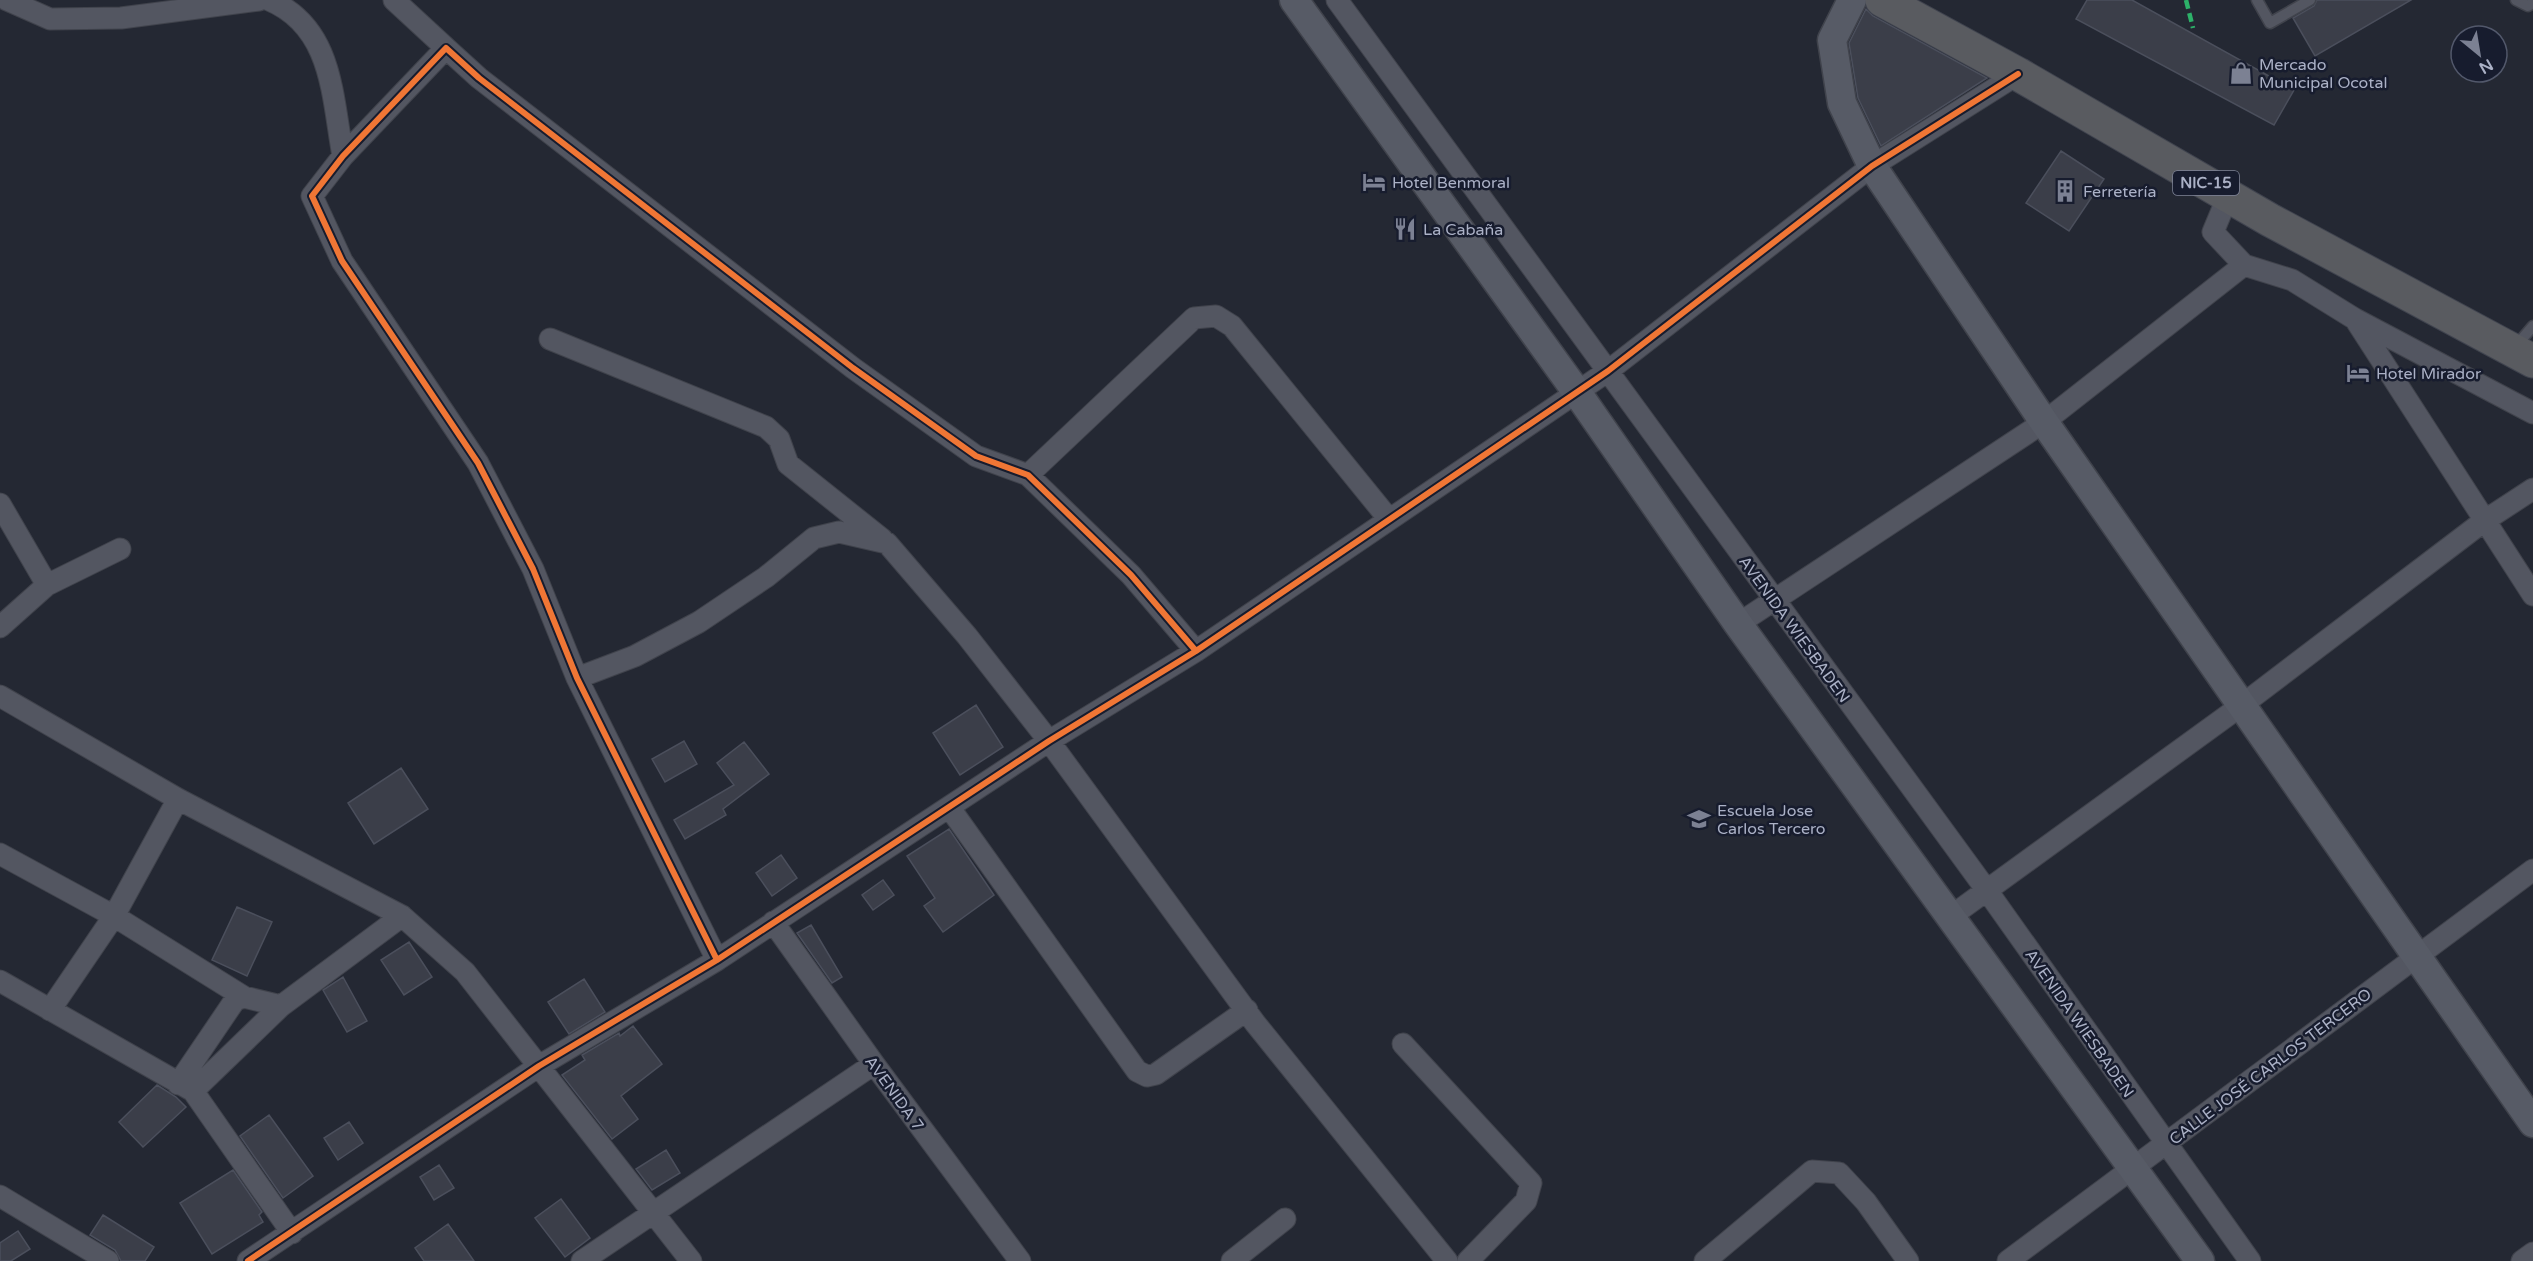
<svg xmlns="http://www.w3.org/2000/svg" width="2533" height="1261" font-family="'Varela Round',sans-serif">
<style>
.building{fill:#3b3e49;stroke:#4b4f5c;stroke-width:1.5}
.lines{fill:none;stroke-linecap:round;stroke-linejoin:round}
.lane-casing{stroke:#40434c;stroke-width:13}
.street-casing{stroke:#40434c;stroke-width:23}
.secondary-casing{stroke:#40434c;stroke-width:31}
.highway-casing{stroke:#40444f;stroke-width:35}
.lane{stroke:#535661;stroke-width:10}
.street{stroke:#535661;stroke-width:21}
.secondary{stroke:#575b66;stroke-width:28}
.highway{stroke:#595b60;stroke-width:33}
.quiet{stroke:#2db169;stroke-width:4.5;stroke-dasharray:9 4.5;stroke-linecap:butt}
.cycleway-casing{stroke:#171c2e;stroke-width:10}
.cycleway{stroke:#f07635;stroke-width:6}
.labels{text-anchor:middle;stroke-width:5;stroke-linejoin:round;paint-order:stroke}
.shield{fill:#171c2e;stroke:#7f8498;stroke-width:1.5}
.shield-label{font-size:15px;font-weight:bold;fill:#abb1c6}
.poi-label{font-size:16px;fill:#abb1c6;stroke:#171c2e;text-anchor:start}
.street-label{font-size:16px;fill:#abb1c6;stroke:#171c2e}
</style>
<rect width="100%" height="100%" fill="#242833"/>
<path class="building" d="M2087 0H2132L2294 90 2274 125 2076 19Z
M2317 0H2411L2315 56 2293 18 2314 6Z
M1866 9 1873 16 1987 78 1881 146 1858 98 1849 43Z
M2061 151 2104 179 2069 231 2026 203Z
M976 705 1003 747 960 775 933 733Z
M684 741 697 764 665 782 652 759Z
M744 742 769 774 723 809 726 815 685 839 674 820 734 785 717 763Z
M401 768 428 809 374 844 348 803Z
M949 829 994 895 943 932 924 906 935 898 907 856Z
M781 855 797 878 772 896 756 873Z
M883 880 894 895 873 910 862 895Z
M237 907 272 922 247 976 212 960Z
M811 925 842 977 832 983 797 933Z
M409 942 432 977 404 995 381 960Z
M343 977 367 1021 347 1032 323 990Z
M584 979 605 1012 569 1034 548 1002Z
M633 1026 662 1064 621 1096 638 1119 612 1139 562 1075 585 1060 582 1055 619 1033 620 1036Z
M157 1085 176 1097 186 1107 143 1147 119 1122Z
M269 1115 313 1176 283 1198 240 1136Z
M349 1122 363 1143 338 1160 324 1138Z
M666 1150 680 1173 652 1190 636 1169Z
M439 1165 454 1188 434 1200 420 1177Z
M233 1170 262 1212 259 1215 263 1222 212 1254 180 1203Z
M561 1199 590 1238 565 1257 535 1218Z
M103 1215 154 1247 145 1261H121L115 1250 90 1235Z
M448 1224 474 1261H424L415 1248Z
M18 1231 30 1249 11 1261H0V1243Z"/>
<g class="lines">
<g class="lane-casing">
<path id="lane" d="M2257 0 2270 23 2310 0
M2516 0 2528 6 2533 3
M2515 347 2533 326"/>
</g>
<g class="street-casing">
<path id="street" d="M7 0 50 19 121 18 259 0
M269 0C333 27 332 96 343 156
M394 0 446 48
M1337 0 1988 892 2250 1261
M2244 265 2292 280 2355 319 2533 413
M2355 319 2533 595
M550 339 766 427 779 439 788 464 882 539
M1028 475 1194 318 1216 316 1232 326 1388 518
M0 504 47 585
M1738 624 2044 422 2244 265 2213 232 2228 196
M0 627 47 585 120 549
M577 678 635 656 699 622 766 577 814 538 839 532 887 543 967 636 1049 741 1255 1023 1447 1261
M0 696 178 799 402 916 465 972 691 1261
M949 807 1137 1071 1147 1076 1156 1074 1247 1010
M0 854 114 916 244 997
M1950 917 2242 705 2484 521 2533 489
M773 922 874 1064 1020 1261
M717 960 577 678 533 569 478 463 342 261 312 196 343 156 446 48 479 78 853 368 976 456 1028 475 1131 575 1196 651
M0 981 193 1091 292 1233
M50 1010 114 916 178 799
M1403 1044 1531 1183 1526 1201 1468 1261
M178 1084 235 1000 244 997 281 1006
M193 1091 281 1006 402 916
M0 1196 108 1261
M248 1261 539 1066 717 960 1049 741 1196 651 1608 371 1872 166 2018 74
M582 1261 874 1064
M1232 1261 1285 1219
M1705 1261 1812 1171 1839 1173 1866 1202 1908 1261
M2008 1261 2533 870
M2522 1261 2533 1253"/>
</g>
<g class="secondary-casing">
<path id="secondary" d="M1294 0 1576 391 1738 624 2200 1261
M1852 0 1832 40 1842 103 1872 166 2044 422 2533 1123"/>
</g>
<g class="highway-casing">
<path id="highway" d="M1882 0 2018 74 2270 220 2533 361"/>
</g>
<use href="#lane" class="lane"/>
<use href="#street" class="street"/>
<use href="#secondary" class="secondary"/>
<use href="#highway" class="highway"/>
<path class="quiet" d="M2186 0 2193 28"/>
<g class="cycleway-casing">
<path id="cycleway" d="M717 960 577 678 533 569 478 463 342 261 312 196 343 156 446 48 479 78 853 368 976 456 1028 475 1131 575 1196 651
M248 1261 539 1066 717 960 1049 741 1196 651 1608 371 1872 166 2018 74"/>
</g>
<use href="#cycleway" class="cycleway"/>
</g>
<defs>
<g id="shop-bare" transform="scale(1.8)"><path d="M-5-2.5h2.3a2.7 3.5 0 0 1 5.4 0H5L5.5 6h-11ZM-1.5-2.5h3a1.5 2.3 0 0 0-3 0Z" fill="#7c8193" stroke="#171c2e" stroke-width="2.5" paint-order="stroke"/></g>
<g id="hotel-bare" transform="scale(1.8)"><path d="M-6-4.5h1.5V1H6V5H4.5V3h-9V5H-6ZM-4 0a1.8 1.8 0 1 1 3.6 0ZM.5 0V-2.5h3Q6-2.5 6 0Z" fill="#7c8193" stroke="#171c2e" stroke-width="2.5" paint-order="stroke"/></g>
<g id="building-bare" transform="scale(1.8)"><path d="M-4-6H4V6H1V3H-1V6H-4ZM-2.5-4.3h1.7v1.8h-1.7ZM.8-4.3h1.7v1.8H.8ZM-2.5-1h1.7V.8h-1.7ZM.8-1h1.7V.8H.8Z" fill="#7c8193" stroke="#171c2e" stroke-width="2.5" paint-order="stroke"/></g>
<g id="restaurant-bare" transform="scale(1.8)"><path d="M-5-6h1v4h1v-4h1v4h1v-4h1v5L-1.5 .5V6h-2V.5L-5-1ZM5-6V6H3V1.5H1.5Q1.5-4 5-6Z" fill="#7c8193" stroke="#171c2e" stroke-width="2.5" paint-order="stroke"/></g>
<g id="school-bare" transform="scale(1.8)"><path d="M0-5L7-2L0 1L-7-2ZM-4 1L0 2.5L4 1V4Q0 6-4 4Z" fill="#7c8193" stroke="#171c2e" stroke-width="2.5" paint-order="stroke"/></g>
</defs>
<g fill-rule="evenodd">
<use href="#shop-bare" x="2241" y="73"/>
<use href="#hotel-bare" x="1374" y="182"/>
<use href="#building-bare" x="2065" y="191"/>
<use href="#restaurant-bare" x="1405" y="229"/>
<use href="#hotel-bare" x="2358" y="373"/>
<use href="#school-bare" x="1699" y="819"/>
</g>
<g class="labels">
<rect class="shield" x="2173" y="171" width="66" height="24" rx="4.5"/>
<g class="shield-label">
<text x="2206" y="188">NIC-15</text>
</g>
<g class="poi-label">
<text x="2259" y="70">Mercado<tspan x="2259" dy="18">Municipal Ocotal</tspan></text>
<text x="1392" y="188">Hotel Benmoral</text>
<text x="2083" y="197">Ferretería</text>
<text x="1423" y="235">La Cabaña</text>
<text x="2376" y="379">Hotel Mirador</text>
<text x="1717" y="816">Escuela Jose<tspan x="1717" dy="18">Carlos Tercero</tspan></text>
</g>
<g class="street-label">
<text transform="translate(1795 629) rotate(54)" y="6">AVENIDA WIESBADEN</text>
<text transform="translate(2080 1023) rotate(55)" y="6">AVENIDA WIESBADEN</text>
<text transform="translate(2270 1066) rotate(-37)" y="6">CALLE JOSÉ CARLOS TERCERO</text>
<text transform="translate(895 1093) rotate(54)" y="6">AVENIDA 7</text>
</g>
</g>
<g transform="translate(2479 54) rotate(150)"><circle r="28" fill="#171c2e" stroke="#52586b" stroke-width="1.5"/>
<path d="M0-4.5L10 22L0 15L-10 22Z" fill="#7c8193"/>
<text y="-9" font-size="16" font-weight="bold" text-anchor="middle" fill="#abb1c6">N</text>
</g>
</svg>
